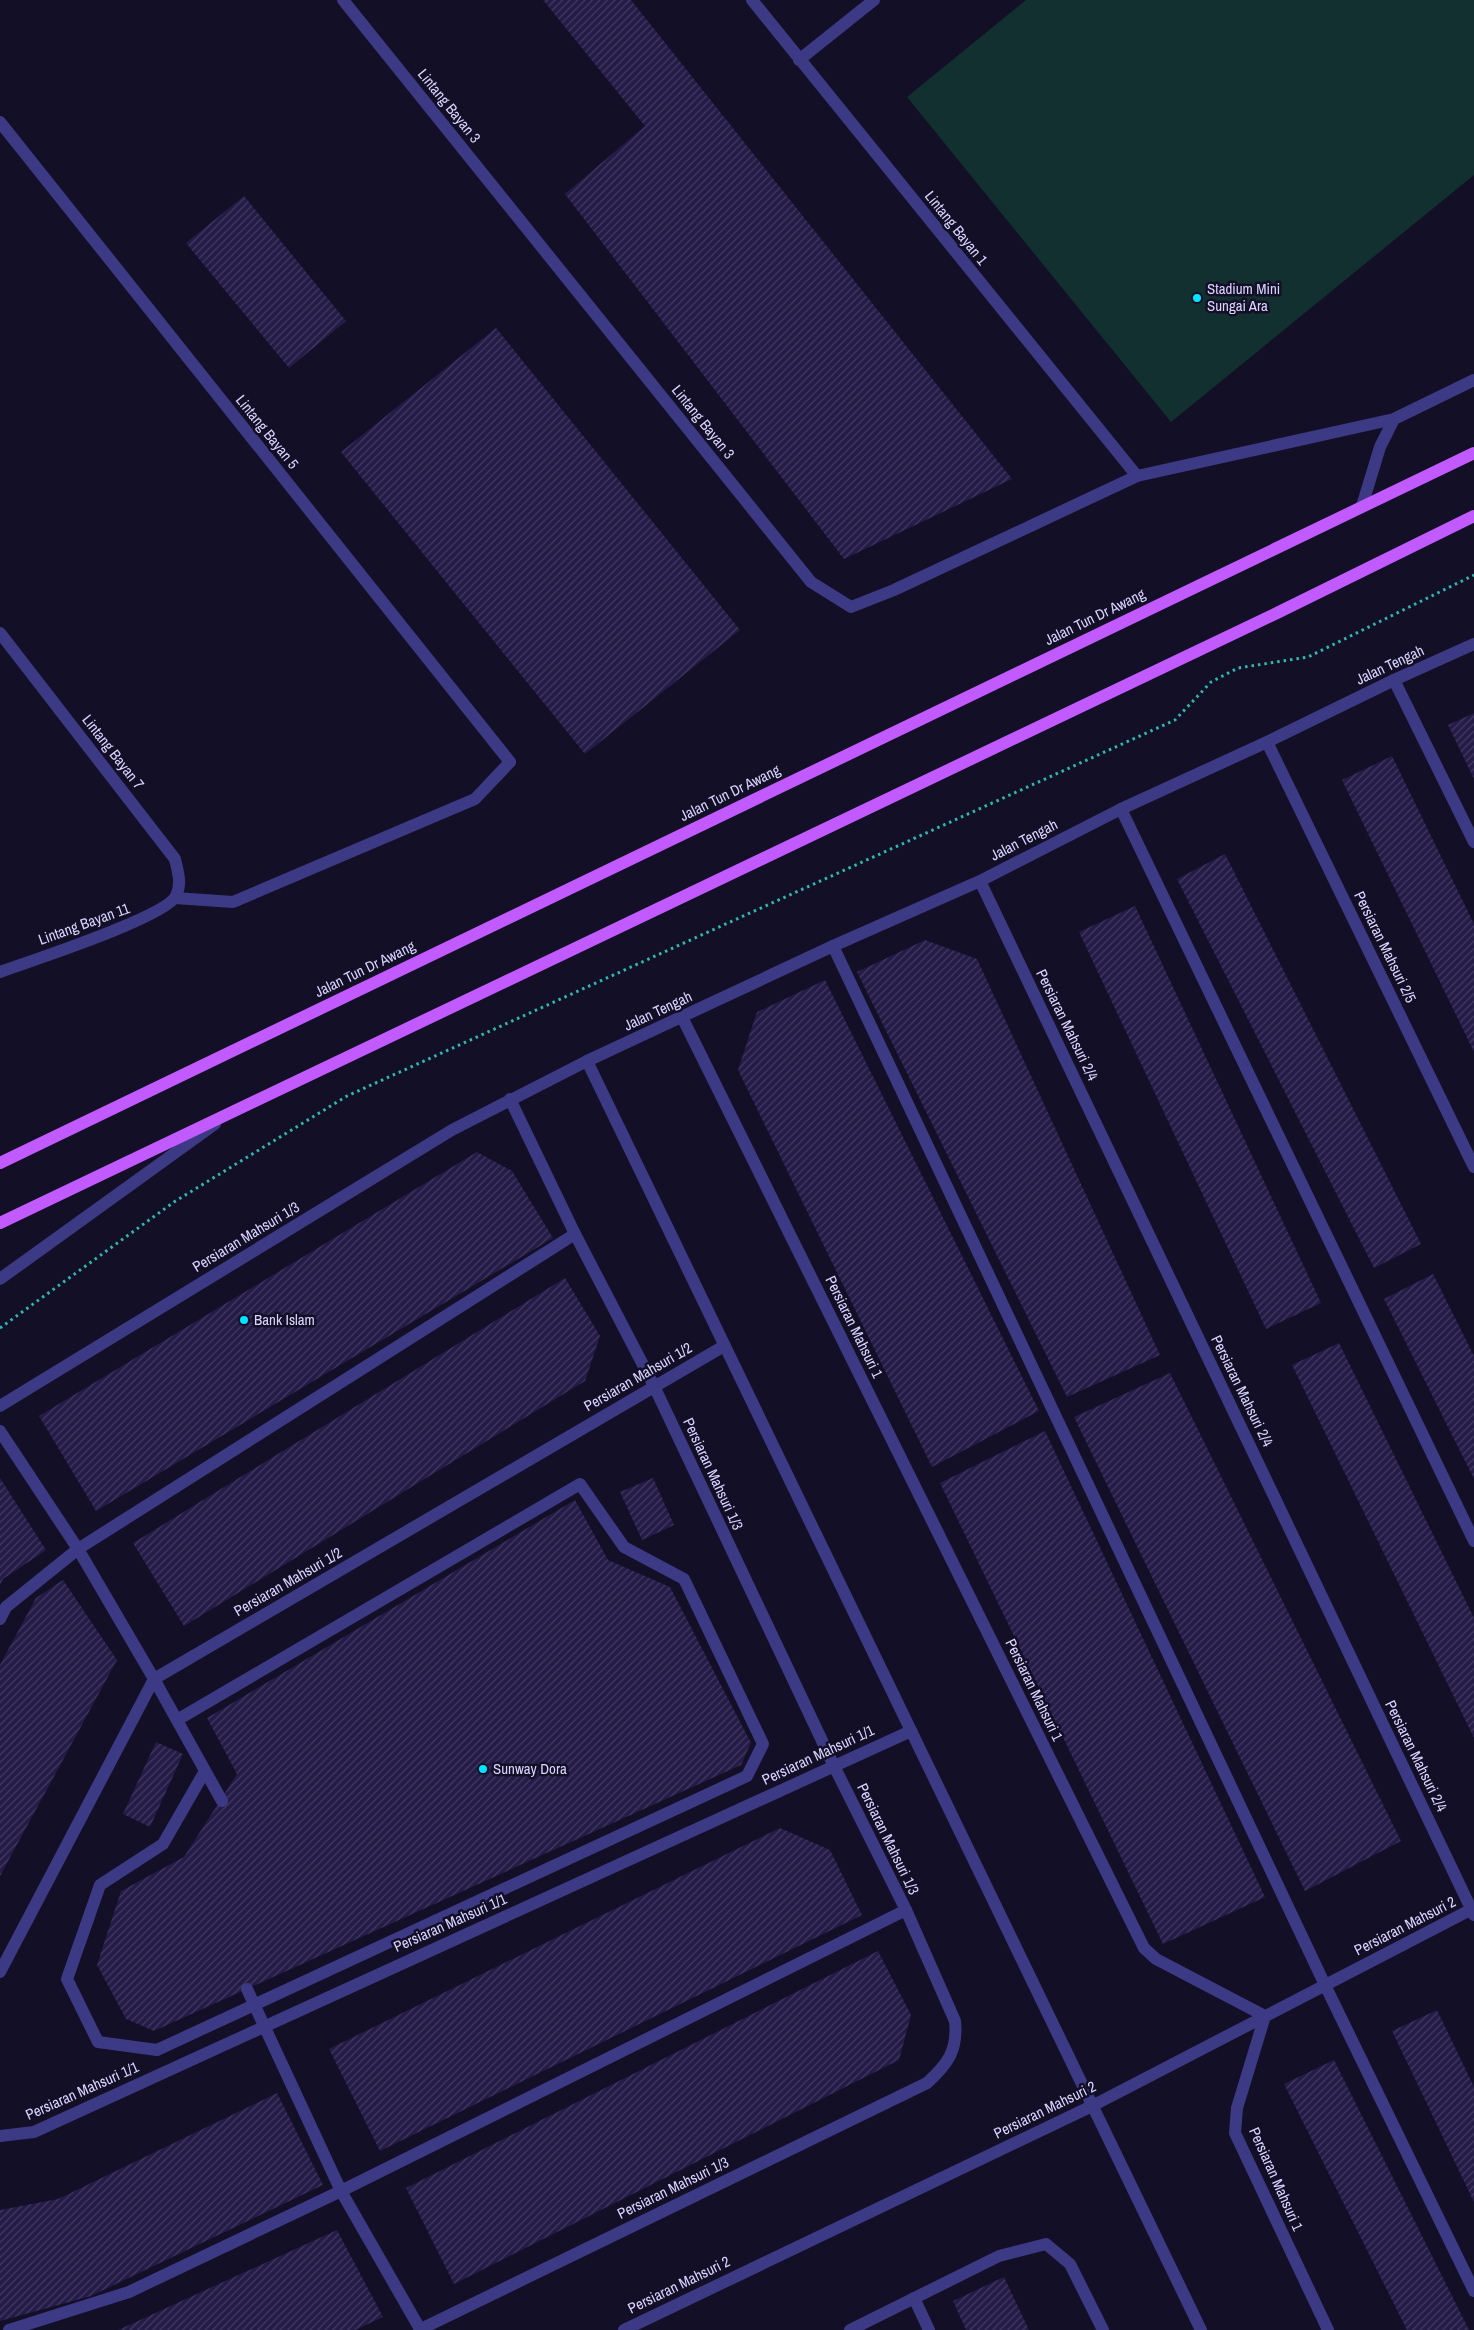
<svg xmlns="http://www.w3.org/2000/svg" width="1474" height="2330" font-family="'Archivo Narrow',sans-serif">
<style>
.pitch{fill:#12302f}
.building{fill:url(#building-hatch)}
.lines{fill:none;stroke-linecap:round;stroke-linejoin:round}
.path{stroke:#2fb8b0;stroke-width:3;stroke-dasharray:2.5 4;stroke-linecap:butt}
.service{stroke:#3d3a85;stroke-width:12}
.minor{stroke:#3d3a85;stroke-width:12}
.tertiary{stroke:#3d3a85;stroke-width:12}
.primary{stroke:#c25bff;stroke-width:12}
.poi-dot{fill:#00e5ff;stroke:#130f26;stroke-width:2}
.labels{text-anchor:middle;stroke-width:5;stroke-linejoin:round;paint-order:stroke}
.street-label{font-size:15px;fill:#d9d4ff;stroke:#130f26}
.poi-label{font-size:15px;fill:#d9d4ff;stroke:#130f26;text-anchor:start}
</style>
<defs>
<pattern id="building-hatch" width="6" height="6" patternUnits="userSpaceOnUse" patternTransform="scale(1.25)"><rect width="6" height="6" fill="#241b47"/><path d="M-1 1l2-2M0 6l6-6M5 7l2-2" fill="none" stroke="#433b63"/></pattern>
</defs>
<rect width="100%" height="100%" fill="#130f26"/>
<path class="pitch" d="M1026 0H1474V175L1171 422 907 97Z"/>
<path class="building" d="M543 0H631L1012 479 844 559 565 194 645 126Z
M244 196 346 321 289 368 186 243Z
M496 328 740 630 585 754 341 452Z
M1474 713V779L1448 725Z
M1392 756 1474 924V1052L1342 780Z
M1225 854 1421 1244 1374 1268 1177 879Z
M1135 906 1321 1303 1266 1329 1079 932Z
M925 940 977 959 1160 1355 1067 1397 857 972Z
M825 980 1039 1411 932 1467 738 1070 757 1012Z
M477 1152 512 1171 553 1238 96 1511 39 1416Z
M1433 1274 1474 1356V1479L1384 1299Z
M565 1278 600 1336 585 1381 184 1626 133 1543Z
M1339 1343 1474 1618V1738L1292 1365Z
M1170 1373 1401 1841 1305 1891 1074 1417Z
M1045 1431 1265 1897 1163 1944 940 1483Z
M0 1478 46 1550 3 1579 0 1585Z
M653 1478 674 1525 642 1540 620 1492Z
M575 1500 608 1560 670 1587 751 1743 741 1765 154 2031 126 2019 97 1965 121 1891 184 1857 237 1774 207 1718Z
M63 1580 117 1660 0 1876V1665L36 1598Z
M156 1742 183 1754 150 1827 123 1814Z
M780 1828 830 1850 862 1915 380 2151 329 2049Z
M878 1951 911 2015 899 2060 454 2284 406 2188Z
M1437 2010 1474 2087V2202L1392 2031Z
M1334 2060 1469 2330H1407L1284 2084Z
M277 2093 323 2185 91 2296 0 2321V2210L58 2199Z
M337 2230 383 2317 355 2330H118Z
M1004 2277 1029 2330H966L953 2301Z"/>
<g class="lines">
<path class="path" d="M0 1328 174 1202 347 1096 1175 720 1211 682 1238 668 1308 657 1474 575"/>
<path class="service" d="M1137 476 1394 419
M1362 506 1380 447 1394 419 1474 380
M1394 680 1474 842
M1121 809 1474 1541
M175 898 233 902 475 799 510 762
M833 946 1325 1985 1474 2291
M0 1431 78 1549 154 1679 222 1801
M0 1619 6 1607 78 1549 575 1234
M177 1720 580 1484 624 1547 684 1579 763 1744 747 1776 157 2050 98 2042 67 1979 100 1885 163 1844 205 1771
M247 1989 341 2191 420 2329
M914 2298 929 2330
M9 2330 129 2292 341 2191 906 1910"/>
<path class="minor" d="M343 0 811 582 851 607 894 590 1137 476 752 0
M799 60 874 0
M0 122 510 762
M0 633 175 859C178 873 182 883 176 896 164 918 30 961 0 972
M1267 742 1474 1167
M980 881 1474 1915
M682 1017 1144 1948 1156 1959 1265 2016
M0 1279 215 1124
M0 1406 452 1130 587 1061 833 946 980 881 1121 809 1267 742 1394 680 1474 644
M0 1972 154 1679 724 1346
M1265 2016 1237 2108 1235 2133 1328 2330
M0 2136 34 2132 911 1731
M419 2330 927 2083C948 2064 958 2050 955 2021L906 1910 834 1766 654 1386 575 1234 510 1099
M624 2330 1092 2106 1474 1908
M850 2330 999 2256 1046 2244 1070 2264 1103 2330"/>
<path class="tertiary" d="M587 1061 1201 2330"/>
<path class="primary" d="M0 1163 1474 453
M0 1223 1279 612 1474 516"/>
</g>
<g class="poi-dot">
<circle cx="1197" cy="298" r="5"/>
<circle cx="244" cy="1320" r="5"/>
<circle cx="483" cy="1769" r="5"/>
</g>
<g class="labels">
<g class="street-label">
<text transform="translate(449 106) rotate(51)" y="5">Lintang Bayan 3</text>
<text transform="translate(956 228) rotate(51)" y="5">Lintang Bayan 1</text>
<text transform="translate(703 422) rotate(51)" y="5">Lintang Bayan 3</text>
<text transform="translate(267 432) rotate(51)" y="5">Lintang Bayan 5</text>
<text transform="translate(1095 617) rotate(-26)" y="5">Jalan Tun Dr Awang</text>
<text transform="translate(1390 665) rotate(-25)" y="5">Jalan Tengah</text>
<text transform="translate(113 752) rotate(52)" y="5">Lintang Bayan 7</text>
<text transform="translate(730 793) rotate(-26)" y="5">Jalan Tun Dr Awang</text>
<text transform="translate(1024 840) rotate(-27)" y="5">Jalan Tengah</text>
<text transform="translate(84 924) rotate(-20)" y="5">Lintang Bayan 11</text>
<text transform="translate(1385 947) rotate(64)" y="5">Persiaran Mahsuri 2/5</text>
<text transform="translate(365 969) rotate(-26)" y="5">Jalan Tun Dr Awang</text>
<text transform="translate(658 1011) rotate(-25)" y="5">Jalan Tengah</text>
<text transform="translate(1067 1025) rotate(64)" y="5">Persiaran Mahsuri 2/4</text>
<text transform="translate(246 1237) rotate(-31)" y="5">Persiaran Mahsuri 1/3</text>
<text transform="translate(854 1327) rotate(64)" y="5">Persiaran Mahsuri 1</text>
<text transform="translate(638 1377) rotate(-30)" y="5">Persiaran Mahsuri 1/2</text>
<text transform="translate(1242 1391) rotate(64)" y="5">Persiaran Mahsuri 2/4</text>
<text transform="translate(713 1474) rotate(65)" y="5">Persiaran Mahsuri 1/3</text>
<text transform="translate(288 1582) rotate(-30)" y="5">Persiaran Mahsuri 1/2</text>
<text transform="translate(1034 1690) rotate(64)" y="5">Persiaran Mahsuri 1</text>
<text transform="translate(818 1755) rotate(-25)" y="5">Persiaran Mahsuri 1/1</text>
<text transform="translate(1416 1756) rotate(64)" y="5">Persiaran Mahsuri 2/4</text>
<text transform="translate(888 1839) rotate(64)" y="5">Persiaran Mahsuri 1/3</text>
<text transform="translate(450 1923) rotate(-24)" y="5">Persiaran Mahsuri 1/1</text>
<text transform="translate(1405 1926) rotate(-27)" y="5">Persiaran Mahsuri 2</text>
<text transform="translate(82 2091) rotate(-24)" y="5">Persiaran Mahsuri 1/1</text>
<text transform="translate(1045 2110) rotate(-26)" y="5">Persiaran Mahsuri 2</text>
<text transform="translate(1276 2179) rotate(66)" y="5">Persiaran Mahsuri 1</text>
<text transform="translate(673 2188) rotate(-26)" y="5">Persiaran Mahsuri 1/3</text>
<text transform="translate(679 2285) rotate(-26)" y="5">Persiaran Mahsuri 2</text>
</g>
<g class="poi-label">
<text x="1207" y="294">Stadium Mini<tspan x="1207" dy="17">Sungai Ara</tspan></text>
<text x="254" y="1325">Bank Islam</text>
<text x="493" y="1774">Sunway Dora</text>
</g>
</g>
</svg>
